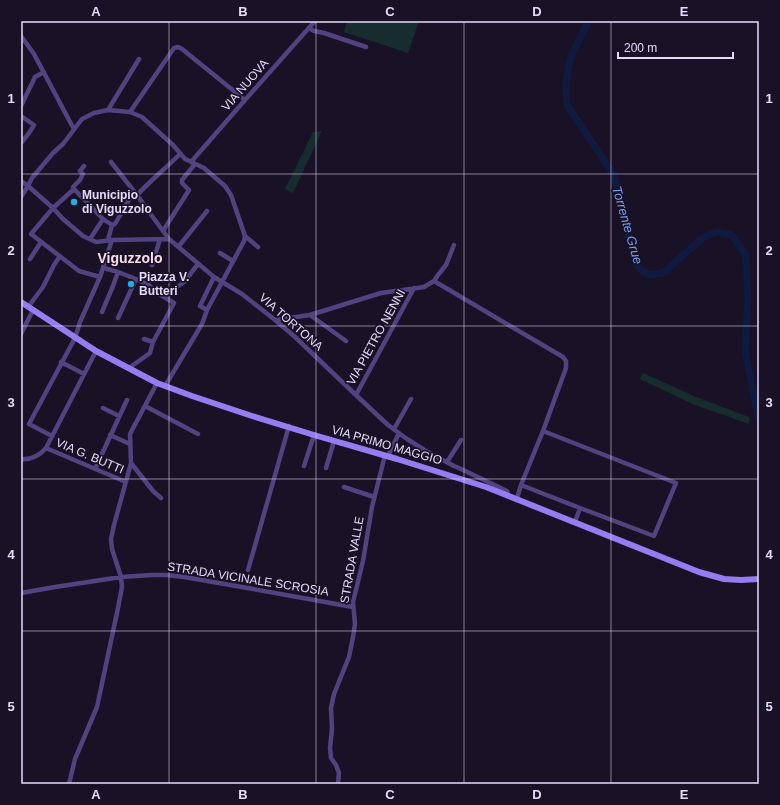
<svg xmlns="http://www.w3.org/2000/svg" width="780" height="805" font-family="Helvetica,sans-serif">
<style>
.green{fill:#162c2f}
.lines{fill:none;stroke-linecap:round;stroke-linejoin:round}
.river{stroke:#101a41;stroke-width:7}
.minor{stroke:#504380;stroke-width:4.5}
.secondary{stroke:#947df0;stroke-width:6}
.grid{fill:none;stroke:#e4dbfb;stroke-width:1;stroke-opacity:0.55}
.poi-dot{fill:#1daee6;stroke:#191226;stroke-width:1.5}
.labels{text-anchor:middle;stroke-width:3.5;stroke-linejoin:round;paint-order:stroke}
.street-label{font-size:12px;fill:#e4dbfb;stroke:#191226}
.poi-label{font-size:12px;font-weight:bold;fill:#e4dbfb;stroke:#191226;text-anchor:start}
.water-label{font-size:13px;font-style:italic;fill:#75a1f0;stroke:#191226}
.quarter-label{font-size:14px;font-weight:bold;fill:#fbddeb;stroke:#191226}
.neatline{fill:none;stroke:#e4dbfb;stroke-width:1.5}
.grid-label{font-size:13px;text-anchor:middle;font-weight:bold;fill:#e4dbfb}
</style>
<rect width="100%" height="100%" fill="#191226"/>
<path class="green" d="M347 21H419L408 53 344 32Z
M322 131 293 193 285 189 313 132Z
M643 373 696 397 749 417V424L695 405 640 379Z"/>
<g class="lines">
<path class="river" d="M588 21 587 24 571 57 566 81 567 105 614 175 631 246 638 267 648 275 663 273 704 237 717 232 732 235 746 255 748 300 745 351 759 420"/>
<path class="minor" d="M309 28 314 31 324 33 366 47
M21 36 34 54 69 120 74 129
M21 106 35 77 44 72
M108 110 139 59
M130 112 174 48 178 47 182 49 245 100
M21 116 34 125 29 133 21 143
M111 162 137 195 152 216 169 239 214 277 242 294 275 320 294 336 358 397 388 425 407 439 426 451 454 466 459 468 507 491 508 495
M191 162 245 100 315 21
M84 166 80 171 83 174 80 180 73 187 74 189 53 208 31 234 79 271 100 277
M21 181 28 186 53 208 63 219 83 236 96 242 112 240 169 239
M74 189 103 219 112 225
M137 195C151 180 166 168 180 154
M21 197 28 186 32 178 53 153 63 144 82 119 94 113 108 110 130 112 142 117 173 145 185 159 204 168 225 186 231 195 245 236 244 241 207 310 202 324 165 386
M163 231 189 190 182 183V180L195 164
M245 236 258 247
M90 239 103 219
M108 240 112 225 115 224 134 191
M179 246 207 211
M220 253 233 261
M30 259 41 242
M152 265 160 239
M118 272 136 279 149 285 154 291 174 303 153 342 150 353 129 368
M434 281 563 357 566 361V368L543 431
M167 299 171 291 184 282 198 264
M28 307 43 287 54 265 60 256
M207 310 200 306 214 277
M102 312 113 286 118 272 104 268
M310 315 346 341
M118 318 136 279
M275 320 310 315 381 293 424 287 434 281 438 275 446 265 454 245
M21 334 33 310
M144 339 153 342
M61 362 84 374
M356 395 414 288
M145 406 198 434
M103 408 119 416
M394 429 411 399
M110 435 130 444
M52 436 29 424 75 338 80 322 100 277 112 240
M46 448 126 482
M388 456 399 433
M21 459C31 460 39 456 46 448L96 351
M447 462 461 440
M131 463 153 491 161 498
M304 466 314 435
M326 468 334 441
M95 469 127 400
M344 487 374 497
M517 498 521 485
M575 522 580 508 654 536 676 483 543 431 521 485 580 508
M248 570 289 426
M21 593 55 587 121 577 152 575H166L184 577 242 587 353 607
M69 784 75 759 97 707 118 608 122 587 121 577 112 549 111 539 114 525 131 463 130 434 157 383
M338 784 339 773 336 765 331 758 330 748 332 729 331 708 334 694 349 657 353 637 355 624 353 602 363 561 372 507 385 455"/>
<path class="secondary" d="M21 302 96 351 157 383 192 396 252 416 314 435 397 459 486 487 699 572 724 579 741 580 759 579"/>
</g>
<path class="grid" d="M169 21V784M316 21V784M464 21V784M611 21V784M21 174H759M21 326H759M21 479H759M21 631H759"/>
<g class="poi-dot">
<circle cx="74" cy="202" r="4"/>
<circle cx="131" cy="284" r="4"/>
</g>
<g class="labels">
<g class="street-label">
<text transform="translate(245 85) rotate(-49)" y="4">VIA NUOVA</text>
<text transform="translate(291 322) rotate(41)" y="4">VIA TORTONA</text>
<text transform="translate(376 337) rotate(-61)" y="4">VIA PIETRO NENNI</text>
<text transform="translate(387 445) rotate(16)" y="4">VIA PRIMO MAGGIO</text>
<text transform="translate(90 456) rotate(23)" y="4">VIA G. BUTTI</text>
<text transform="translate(352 560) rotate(-80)" y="4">STRADA VALLE</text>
<text transform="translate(248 579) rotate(9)" y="4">STRADA VICINALE SCROSIA</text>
</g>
<g class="poi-label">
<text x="82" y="199">Municipio<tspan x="82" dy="14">di Viguzzolo</tspan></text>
<text x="139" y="281">Piazza V.<tspan x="139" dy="14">Butteri</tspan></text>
</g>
<g class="water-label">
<text transform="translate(628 225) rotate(74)" y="5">Torrente Grue</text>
</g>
<g class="quarter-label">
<text x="130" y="263">Viguzzolo</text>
</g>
</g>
<rect width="780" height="805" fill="none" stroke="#191226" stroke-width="44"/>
<path d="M618 52v6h115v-6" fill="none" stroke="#e4dbfb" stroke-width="2"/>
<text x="624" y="52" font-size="12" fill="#e4dbfb" stroke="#191226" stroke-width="3" paint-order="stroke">200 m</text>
<rect x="22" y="22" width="736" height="761" class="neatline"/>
<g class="grid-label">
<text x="96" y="16">A</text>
<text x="243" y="16">B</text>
<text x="390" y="16">C</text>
<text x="537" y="16">D</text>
<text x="684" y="16">E</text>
<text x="11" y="103">1</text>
<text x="769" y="103">1</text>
<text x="11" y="255">2</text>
<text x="769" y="255">2</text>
<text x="11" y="407">3</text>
<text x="769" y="407">3</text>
<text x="11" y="559">4</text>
<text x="769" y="559">4</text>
<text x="11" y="711">5</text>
<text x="769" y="711">5</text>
<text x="96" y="799">A</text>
<text x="243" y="799">B</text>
<text x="390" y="799">C</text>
<text x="537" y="799">D</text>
<text x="684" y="799">E</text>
</g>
</svg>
